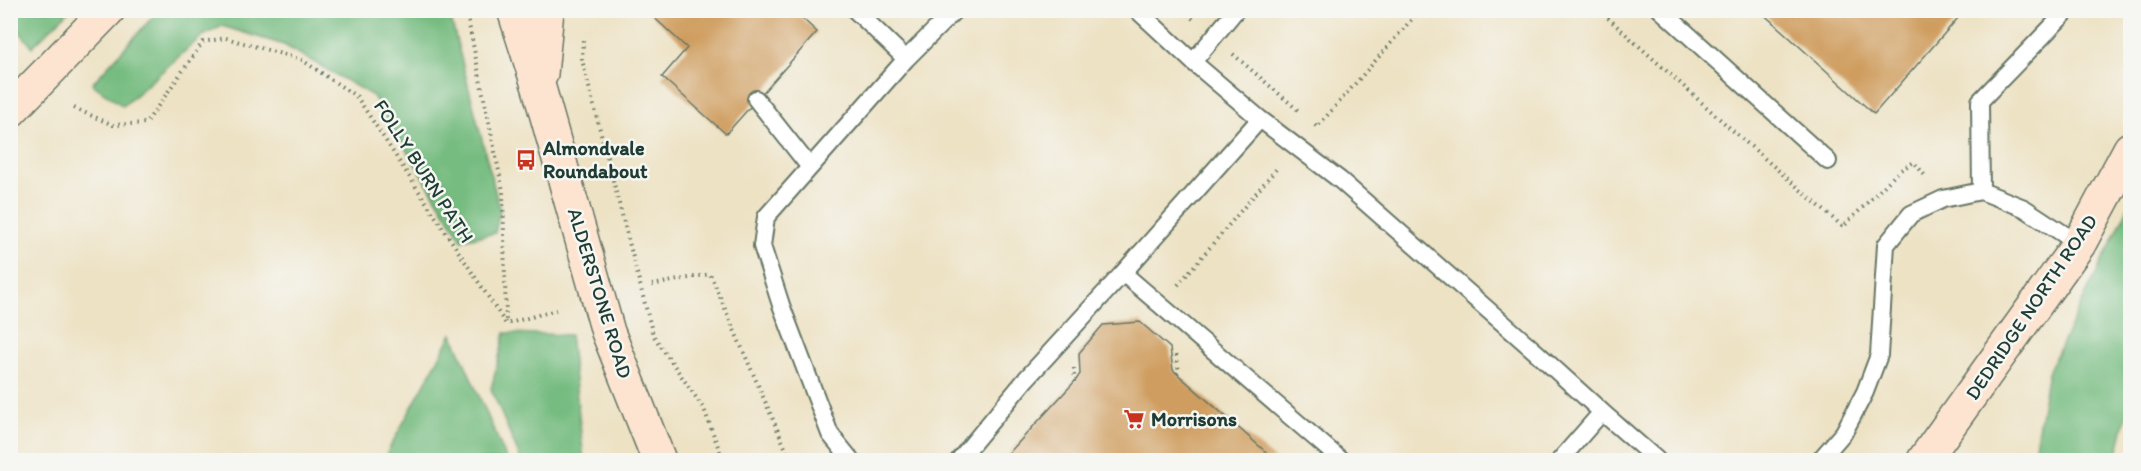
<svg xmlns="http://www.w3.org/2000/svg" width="2141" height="471" font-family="Itim,sans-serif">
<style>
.forest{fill:#76bc80;stroke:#4a7c5a;stroke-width:1.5}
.building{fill:#cf9d5e}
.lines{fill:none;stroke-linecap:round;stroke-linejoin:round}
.lane-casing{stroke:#677766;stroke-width:20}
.secondary-casing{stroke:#677766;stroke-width:36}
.path{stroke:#677766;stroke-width:4;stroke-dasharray:1.5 4.5;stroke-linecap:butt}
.lane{stroke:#fff;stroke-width:16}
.secondary{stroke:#fde4d1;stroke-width:33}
.labels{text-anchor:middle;stroke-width:5;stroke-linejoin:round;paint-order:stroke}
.poi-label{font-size:20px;font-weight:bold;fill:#1f3d34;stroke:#f6f6f2;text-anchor:start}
.street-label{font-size:20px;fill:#1f3d34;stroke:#f6f6f2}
</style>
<rect width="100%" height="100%" fill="#f6f6f2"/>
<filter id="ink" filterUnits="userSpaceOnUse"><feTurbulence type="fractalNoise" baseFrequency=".0167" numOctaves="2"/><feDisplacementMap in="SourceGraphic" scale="12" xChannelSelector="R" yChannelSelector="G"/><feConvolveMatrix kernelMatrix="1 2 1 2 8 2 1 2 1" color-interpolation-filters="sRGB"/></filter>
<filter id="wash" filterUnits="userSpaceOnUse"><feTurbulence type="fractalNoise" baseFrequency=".008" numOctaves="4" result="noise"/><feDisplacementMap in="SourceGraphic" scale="24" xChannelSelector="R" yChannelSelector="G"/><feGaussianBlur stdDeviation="1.35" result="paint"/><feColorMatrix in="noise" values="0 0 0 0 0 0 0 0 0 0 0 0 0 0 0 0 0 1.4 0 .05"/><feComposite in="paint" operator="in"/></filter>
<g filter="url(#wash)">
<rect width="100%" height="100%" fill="#ede2c4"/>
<path class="forest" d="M10 11 11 10 69 11 32 47 11 21Z
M158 11H449L500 210 495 233 462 240 373 96 284 45 222 26 201 37 123 106 92 84Z
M2130 204V399L2116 460H2036L2034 452 2048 372Z
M505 333 570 335 584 460H521L491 389Z
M452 334 507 460H383Z"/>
<g id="blocks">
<path class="building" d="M646 10H793L817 32 726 134 662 77 687 48Z
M1759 10H1965L1874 114Z
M1140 322 1170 348 1173 370 1275 460H1015L1008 454 1076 380 1080 374 1079 353 1103 325Z"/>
</g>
</g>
<g filter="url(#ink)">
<use href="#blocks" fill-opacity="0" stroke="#677766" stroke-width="1.5"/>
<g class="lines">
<g class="lane-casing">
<path id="lane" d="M855 10 906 59
M1137 10 1193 62 1260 119 1340 180 1537 353 1602 412 1560 460
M1661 10 1828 161
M1193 62 1236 10
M756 99 809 166
M1981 191 1980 101 2068 10
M1123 273 1260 119
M1602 412 1657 460
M851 460 830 434 781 305 762 246 766 217 906 59 955 10
M959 460 1026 379 1123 273 1341 460
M1820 460 1844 432 1865 392 1879 355 1886 245 1911 214 1943 199 1981 191 2024 208 2079 244"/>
</g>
<g class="secondary-casing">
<path id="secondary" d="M514 10 539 88 608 332 659 460
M541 74 547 10
M10 111 108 10
M1924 460 2079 244 2130 149"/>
</g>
<path class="path" d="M466 10 503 191 506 323
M1183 10 1194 20
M1599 10 1732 130 1843 227 1899 171 1914 162 1927 178
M583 40 582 60 653 335 704 409 723 460
M10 46 18 54
M1233 54 1300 112
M74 108 113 125 146 123 203 42 226 38 302 60 357 97 506 324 556 310
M1315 125 1317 127 1420 10
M652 285 710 274 787 452 765 460
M1178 285 1278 167
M1176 355 1179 371 1177 374
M1074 368V377L1076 380
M787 452 795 460"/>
<use href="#lane" class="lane"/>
<use href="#secondary" class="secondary"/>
</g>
</g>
<defs>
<g id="bus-bare" transform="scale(1.62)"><path d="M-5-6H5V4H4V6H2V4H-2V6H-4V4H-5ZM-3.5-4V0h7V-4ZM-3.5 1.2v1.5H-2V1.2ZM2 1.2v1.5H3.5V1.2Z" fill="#c8321e" stroke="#f6f6f2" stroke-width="2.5" paint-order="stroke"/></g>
<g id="supermarket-bare" transform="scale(1.62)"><path d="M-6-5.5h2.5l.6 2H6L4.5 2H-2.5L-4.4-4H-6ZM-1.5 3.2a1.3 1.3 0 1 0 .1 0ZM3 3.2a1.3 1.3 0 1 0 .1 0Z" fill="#c8321e" stroke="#f6f6f2" stroke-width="2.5" paint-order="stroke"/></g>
</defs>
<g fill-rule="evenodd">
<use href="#bus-bare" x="526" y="160"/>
<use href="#supermarket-bare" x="1134" y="419"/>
</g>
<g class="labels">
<g class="poi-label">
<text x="543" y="155">Almondvale<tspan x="543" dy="23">Roundabout</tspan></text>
<text x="1151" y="426">Morrisons</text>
</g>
<g class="street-label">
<text transform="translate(424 171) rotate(57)" y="7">FOLLY BURN PATH</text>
<text transform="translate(600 293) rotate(73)" y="7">ALDERSTONE ROAD</text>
<text transform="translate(2031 307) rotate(-56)" y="7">DEDRIDGE NORTH ROAD</text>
</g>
</g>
<rect width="2141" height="471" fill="none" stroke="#f6f6f2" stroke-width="36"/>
</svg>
